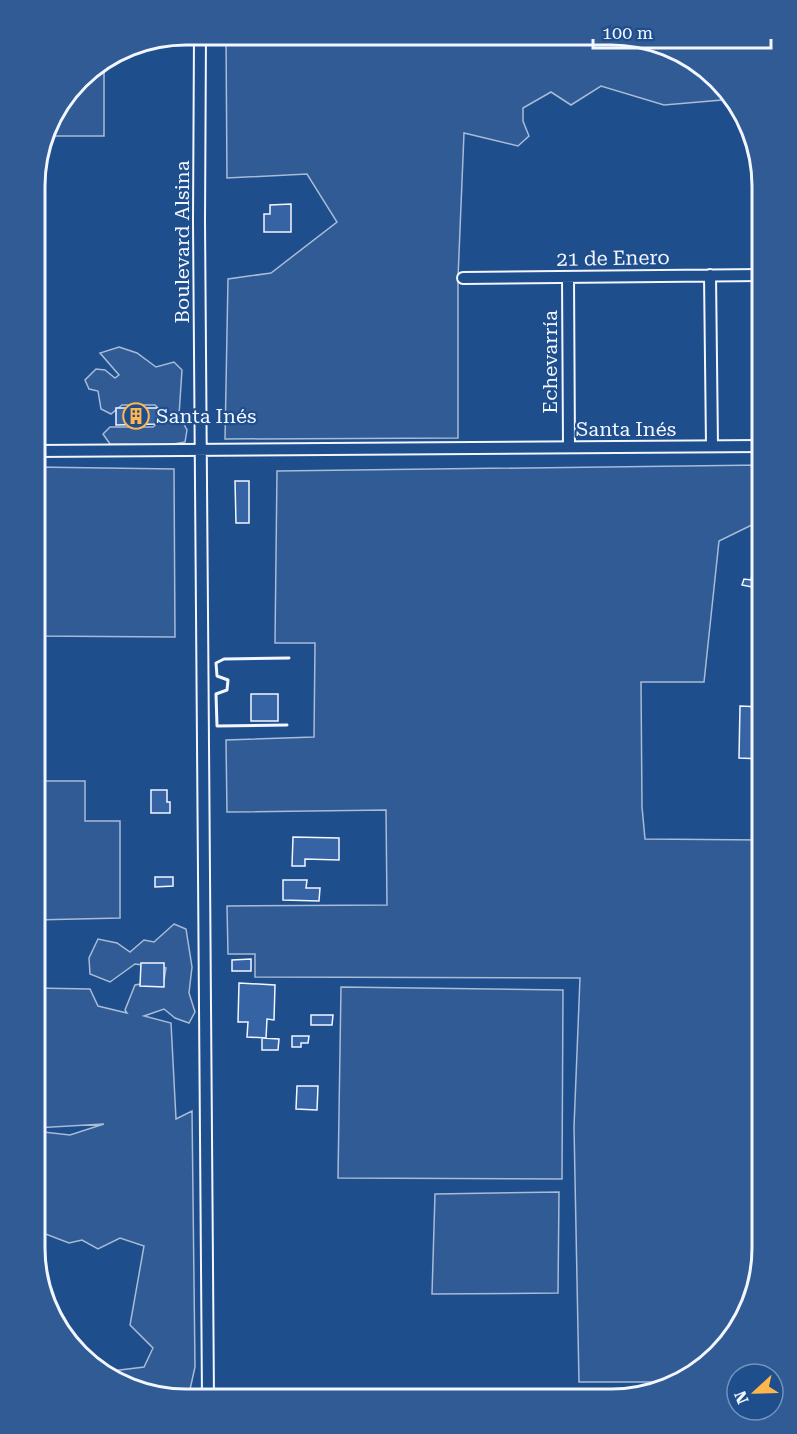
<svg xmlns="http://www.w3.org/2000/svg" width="797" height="1434" font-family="'Roboto Serif',serif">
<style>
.green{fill:#305b95;stroke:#a8bbd7;stroke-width:1.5}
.building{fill:#3563a3;stroke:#f2f6ff;stroke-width:1.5}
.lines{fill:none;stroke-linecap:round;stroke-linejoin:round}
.street-casing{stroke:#f2f6ff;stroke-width:14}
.street{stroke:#1f4e8c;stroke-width:10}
.wall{stroke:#f2f6ff;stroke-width:3}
.labels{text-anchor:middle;stroke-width:4.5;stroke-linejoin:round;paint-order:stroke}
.street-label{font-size:20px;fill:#f2f6ff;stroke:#1f4e8c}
.poi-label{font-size:20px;fill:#f2f6ff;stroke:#1f4e8c;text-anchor:start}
.rim{fill:none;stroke:#f2f6ff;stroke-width:3}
</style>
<rect width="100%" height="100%" fill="#1f4e8c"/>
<path class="green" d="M226 35 640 37 710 72 721 87 722 100 664 105 601 86 571 105 551 92 523 108V121L529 136 518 146 464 133 458 278V438L225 439 228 279 271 273 337 222 307 174 227 178Z
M104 61V136H45L50 119 86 72Z
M119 347 137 353 156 367 174 362 182 370 179 415 187 430 185 442 168 445 110 444 103 434 110 427H153L160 421V410L155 405H122L111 414 101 409 98 391 89 389 85 380 96 369 105 370 115 378 119 375 100 353Z
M762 465V520L719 541 704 682H641L642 807 645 839 762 840V1258L731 1340 673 1382H579L574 1127 580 978 255 977V954H228L227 906 387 905 386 810 227 812 226 740 314 737 315 643H275L277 471Z
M35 467 174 469 175 637 35 636Z
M35 781H85V821H120V918L35 920Z
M174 924 186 929 192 967 189 993 195 1012 189 1023 175 1018 164 1009 144 1016 171 1023 176 1119 192 1111 195 1367 189 1394 159 1395 104 1372 144 1367 153 1348 130 1325 144 1246 120 1238 98 1249 82 1240 69 1243 35 1230V1209L45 1206 44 1197 35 1193V1131L70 1135 104 1124 35 1128V988L90 989 98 1006 127 1013 125 1010 135 985 164 980 166 968 135 964 110 982 90 974 89 958 98 939 117 943 130 952 144 940 154 942Z
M341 987 563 990 562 1179 338 1178Z
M559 1192 558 1293 432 1294 435 1194Z"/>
<path class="building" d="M291 204V232H264V214H270V205Z
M116 408H157V424L116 425Z
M235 481H249V523H236Z
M756 555 762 556 761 564 762 565V589L742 585 744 579 751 580Z
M251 694H278V721H251Z
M740 706 762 707V759L739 758Z
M151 790H167V802H170V813H151Z
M293 837 339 838V860L305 859V866H292Z
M155 877H173V886L155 887Z
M283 880H307L306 888H320L319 901 283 900Z
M251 959V971H232V960Z
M141 963H164V987L140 986Z
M239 983 275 985 274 1020 267 1019 266 1038 247 1037 248 1022H238Z
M311 1015H333L332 1025H311Z
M292 1036H309L308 1043H301V1047H292Z
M262 1038 279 1039 278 1050H262Z
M297 1086H318L317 1110 296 1109Z"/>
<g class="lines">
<g class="street-casing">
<path id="street" d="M200 35 199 221 208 1398
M710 275 712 446
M568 277 569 447
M463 278 762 275
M35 451 762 446"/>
</g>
<use href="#street" class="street"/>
<path class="wall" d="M287 725 217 726 216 694 227 690 228 680 217 676 216 663 224 659 289 658"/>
</g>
<defs>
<g id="building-ring" transform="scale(1.35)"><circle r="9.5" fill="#1f4e8c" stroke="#ffb74d" stroke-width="1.5"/><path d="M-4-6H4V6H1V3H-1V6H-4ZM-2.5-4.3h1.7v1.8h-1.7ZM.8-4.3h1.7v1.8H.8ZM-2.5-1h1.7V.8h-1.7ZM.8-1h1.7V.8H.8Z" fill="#ffb74d"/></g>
</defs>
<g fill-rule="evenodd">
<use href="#building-ring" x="136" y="416"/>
</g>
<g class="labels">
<g class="street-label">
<text transform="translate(182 242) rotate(-90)" y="7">Boulevard Alsina</text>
<text transform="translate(613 258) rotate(-1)" y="7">21 de Enero</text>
<text transform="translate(550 362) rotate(-90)" y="7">Echevarría</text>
<text x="626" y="436">Santa Inés</text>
</g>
<g class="poi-label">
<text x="156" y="423">Santa Inés</text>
</g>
</g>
<path d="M0 0H797V1434H0ZM186 45H611A141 141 0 0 1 752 186V1248A141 141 0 0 1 611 1389H186A141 141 0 0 1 45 1248V186A141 141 0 0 1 186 45Z" fill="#305b95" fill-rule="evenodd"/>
<path class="rim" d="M186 45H611A141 141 0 0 1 752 186V1248A141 141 0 0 1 611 1389H186A141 141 0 0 1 45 1248V186A141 141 0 0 1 186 45Z"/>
<g transform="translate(755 1392) rotate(248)"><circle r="28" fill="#1f4e8c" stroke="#7391ba" stroke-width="1.5"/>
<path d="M0-4.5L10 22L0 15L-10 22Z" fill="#ffb74d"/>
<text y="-9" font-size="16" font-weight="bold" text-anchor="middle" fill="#f2f6ff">N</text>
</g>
<path d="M593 39v9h178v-9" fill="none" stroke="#f2f6ff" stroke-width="3"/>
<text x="602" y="39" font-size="18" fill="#f2f6ff" stroke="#1f4e8c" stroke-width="4.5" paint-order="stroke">100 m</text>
</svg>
